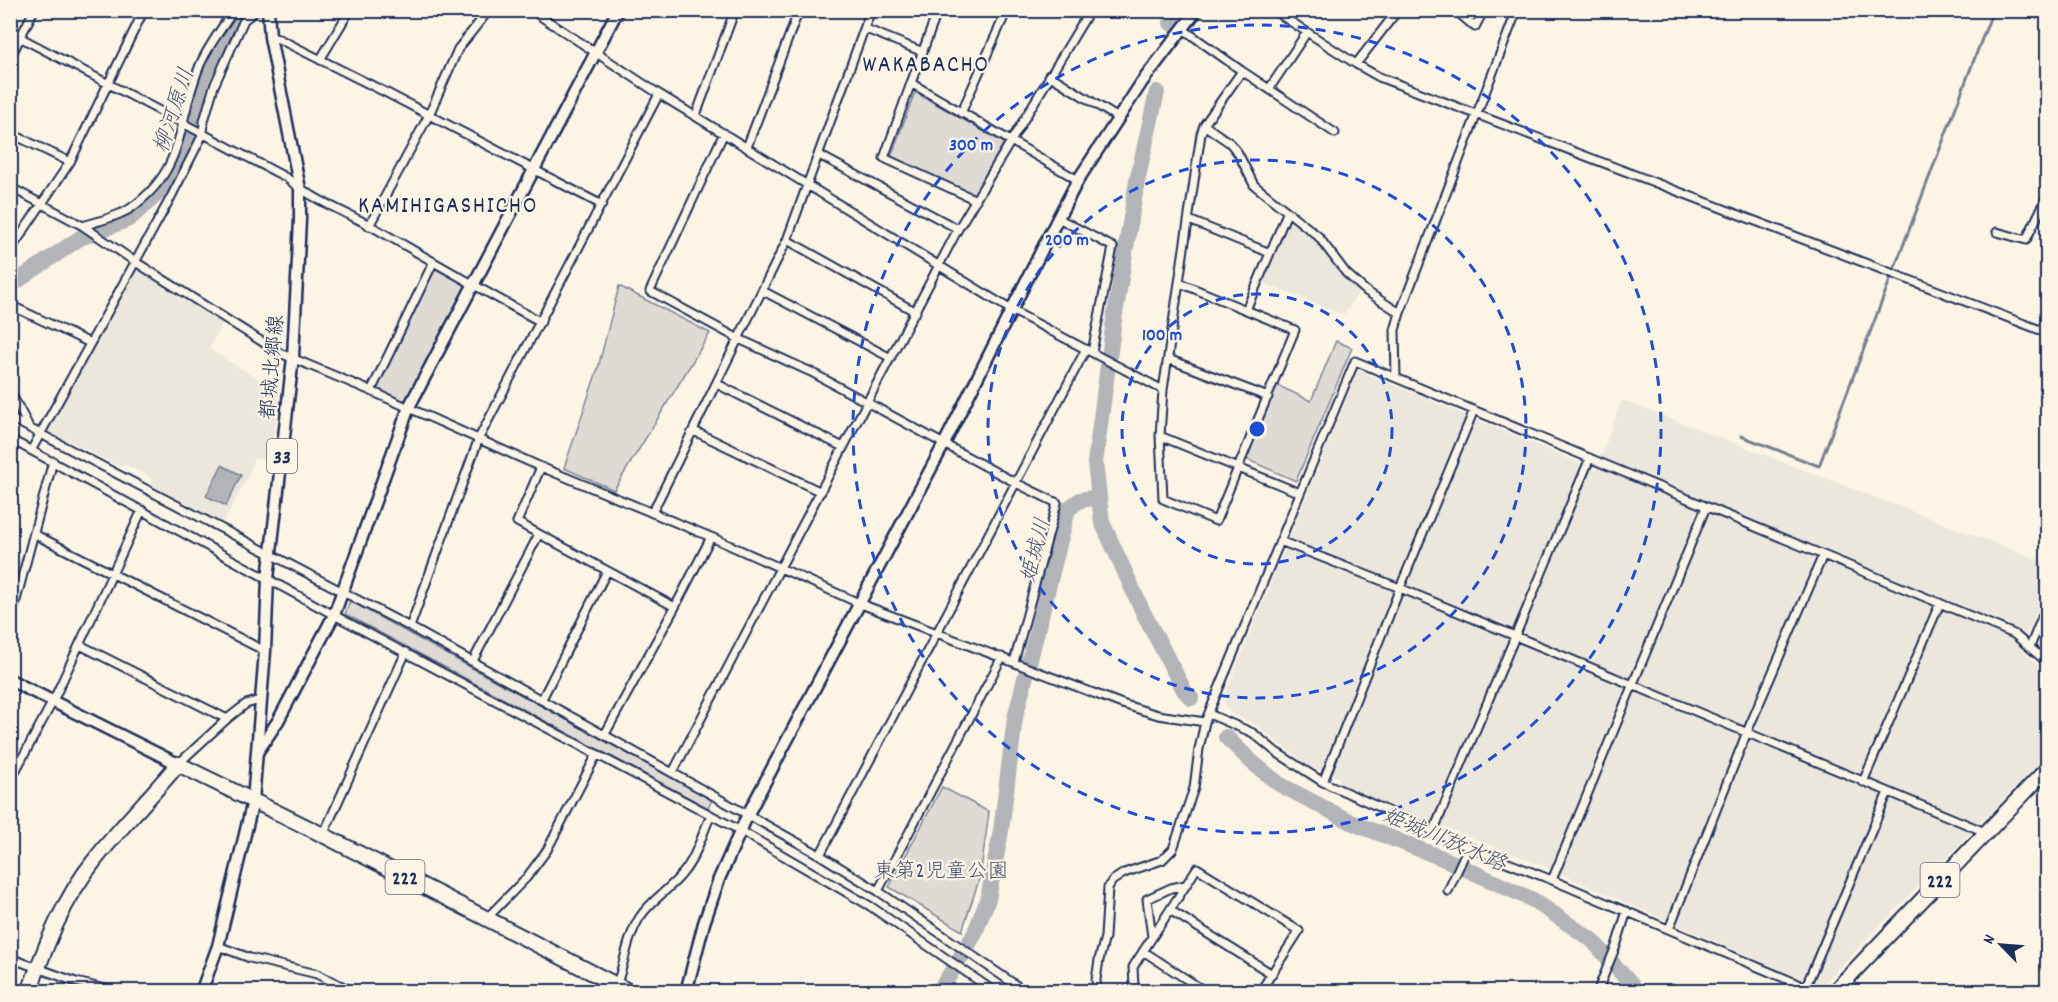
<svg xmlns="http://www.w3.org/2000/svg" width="2058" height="1002" font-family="Dekko,'Klee One',sans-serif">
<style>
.built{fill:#ece7dc}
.green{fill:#dfdbd4;stroke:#7d8599;stroke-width:1.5}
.water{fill:#b2b4b8;stroke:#767f94;stroke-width:1.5}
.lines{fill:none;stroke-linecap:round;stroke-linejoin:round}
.stream{stroke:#767f94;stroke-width:3}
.river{stroke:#b2b4b8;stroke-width:16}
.street-casing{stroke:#1b2f5e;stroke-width:11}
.secondary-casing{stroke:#1b2f5e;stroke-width:15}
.primary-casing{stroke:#1b2f5e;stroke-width:15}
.highway-casing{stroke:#1b2f5e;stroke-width:18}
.street{stroke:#fcf5e5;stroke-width:7}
.secondary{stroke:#fcf5e5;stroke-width:10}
.primary{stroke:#fcf5e5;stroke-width:10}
.highway{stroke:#fcf5e5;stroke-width:14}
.ring{fill:none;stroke:#1d4ed8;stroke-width:3;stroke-dasharray:10 8}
.labels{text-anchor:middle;stroke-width:4.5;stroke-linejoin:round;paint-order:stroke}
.shield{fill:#fcf5e5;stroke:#5e6a86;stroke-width:1.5}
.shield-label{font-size:20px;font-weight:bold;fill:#1b2f5e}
.street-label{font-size:21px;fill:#1b2f5e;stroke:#fcf5e5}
.park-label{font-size:21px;fill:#425176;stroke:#fcf5e5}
.water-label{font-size:22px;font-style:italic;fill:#485779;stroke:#fcf5e5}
.quarter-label{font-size:24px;letter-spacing:1.5px;fill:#1b2f5e;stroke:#fcf5e5}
.centre{fill:#1d4ed8;stroke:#fcf5e5;stroke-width:3}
.ring-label{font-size:18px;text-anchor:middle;font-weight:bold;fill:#1d4ed8;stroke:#fcf5e5;stroke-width:4.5;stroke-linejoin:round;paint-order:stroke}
</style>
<rect width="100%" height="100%" fill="#fcf5e5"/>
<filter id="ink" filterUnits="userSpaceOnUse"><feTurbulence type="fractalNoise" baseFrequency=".0167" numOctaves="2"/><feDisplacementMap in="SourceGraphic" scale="12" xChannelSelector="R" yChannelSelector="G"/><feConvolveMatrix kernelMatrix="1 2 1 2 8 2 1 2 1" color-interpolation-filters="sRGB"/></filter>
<g filter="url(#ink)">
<path class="built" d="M1287 219 1315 238 1340 274 1360 290 1344 315 1261 282Z
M141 270 223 322 209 349 279 392 272 459H254L249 475 223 523 152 485 151 477 125 465 120 467 47 430 134 271Z
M1358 370 1596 470 1622 400 2047 563V586L2021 649 2047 673V755L1820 987 1533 862 1337 785 1339 778 1307 765 1253 723 1232 714 1224 706V697Z"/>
<path class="green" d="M915 92 1004 143 973 196 891 157Z
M436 269 464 284 465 288 406 399 403 401 377 389 376 386 434 270Z
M619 286 710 333 614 490 564 468 598 368Z
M1336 341 1352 348 1296 481 1246 459 1277 385 1311 401Z
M350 601 712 800 708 808 345 614Z
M942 787 989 812 980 877 962 931 889 887Z"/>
<path class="water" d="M222 465 241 475 226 506 206 496Z"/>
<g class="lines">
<path class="stream" d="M1741 436 1819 466 1993 10"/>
<path class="river" d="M1171 23 1174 10
M1157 92 1137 181 1114 320 1095 463 1102 522 1144 614 1184 690 1191 698
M10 286 80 238 129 219 166 186 182 159 191 128 201 80 228 28 242 10
M1226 737 1253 763 1279 784 1353 823 1447 860 1533 900 1592 940 1638 992
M938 992 949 976 974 935 988 899 1001 831 1015 718 1068 509 1080 500 1099 497"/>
<g class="street-casing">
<path id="street" d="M531 10 659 94 1013 311 1163 390
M938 10 911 83 1078 180
M1273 10 1356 64 1379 77 2048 333
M1455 10 1475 27 1484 10
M1517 10 1400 313 1395 330 1396 378 2014 634 2048 663
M866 29 923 52
M10 32 287 178C311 199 343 211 371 226 427 258 483 291 541 322
M270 37 279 39 387 93 602 205
M10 58 34 10
M320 60 350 10
M1356 64 1398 10
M1242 71 1335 133
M1049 75 1118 118
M911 83 884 158 976 200
M1269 89 1307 32
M961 113 1007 10
M696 115 735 10
M1204 125 1230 143 1238 153 1254 185 1318 236 1346 273 1366 291 1400 313
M10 133 70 162
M724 133 650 291 739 339 811 372 1016 483 1057 503 1014 662
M747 147 799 10
M819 155 958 229
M10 187 83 226 134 261 280 353 371 391 541 467 711 537 861 604 1122 704 1158 715 1205 722
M1058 218 1113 247 1092 352
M1189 220 1270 253
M83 226C98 221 118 217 131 208 188 167 176 122 200 65 208 46 222 28 234 10
M369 226 429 115 458 49 489 10
M1997 232 2026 240 2048 195
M787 240 916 312
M10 251 70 162 144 10
M1180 283 1295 330 1216 521 1163 499 1160 436 1163 390 1201 134 1204 125 1242 71 1183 29
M763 291 891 358
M10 305 90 343
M1246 310 1287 213
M1168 359 1268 397
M717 384 843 447
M10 391 28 425
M371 391 433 263
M10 418 410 627 820 855 878 891 1026 992
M694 431 821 492
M1160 436 1300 493
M10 439 334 615 741 831 870 906 995 992
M32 449 171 197 203 134 204 121 214 86 244 20 257 10
M652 513 787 240 871 10
M34 534 265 651
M539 534 675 607
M1280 541 1400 588 1985 832
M10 623 53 461
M410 627 479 438 659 94
M80 645 227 719
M2030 647 2048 602
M473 661 539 534 517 522 541 467
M542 699 607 571
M1209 714 1253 733 1276 752 1323 782 1468 847 1552 880 1817 992
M605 734 675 607 711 537
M178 764 227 719 246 704 260 700
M673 772 958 229 1090 10
M10 781 53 701 142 510
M1323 782 1400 588 1474 410
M1863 782 1940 603
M1433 832 1590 458
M323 835 406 652
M820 855 1086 349
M1552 880 1706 507
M878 891 1002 657
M1448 891 1468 847
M1170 910 1272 974
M487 918 527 877 547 850 597 754
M1669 929 1747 732 1823 555
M1152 937 1147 899 1171 888 1185 885
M218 946 250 958 317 974 354 992
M1143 951 1206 992
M10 958 76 982 118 992
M1806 986 1888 792
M614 992C624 968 626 939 640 917 651 900 669 890 682 874 696 858 702 834 711 815
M1097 992 1096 980 1099 960 1105 937 1108 888 1112 881 1124 873 1162 860 1173 849 1194 788 1199 749 1205 722 1355 361 1396 378
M1130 992 1134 985 1133 967 1197 868 1299 931 1260 992
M1597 992 1616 946 1627 911"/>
</g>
<g class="secondary-casing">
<path id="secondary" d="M10 680 178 764
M258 751 278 721 334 615 409 407 618 10
M201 992 218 946 253 801
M686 992 704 923 719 879 748 814 944 444 1058 218 1078 180 1142 82 1197 10"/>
</g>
<g class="primary-casing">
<path id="primary" d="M253 801 265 651 268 579 293 357 300 220V189L270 37 268 10"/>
</g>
<g class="highway-casing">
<path id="highway" d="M29 992C45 947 64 898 94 861 120 827 151 797 178 764L323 835 630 992
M1834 992 2048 768"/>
</g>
<use href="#street" class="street"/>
<use href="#secondary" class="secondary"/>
<use href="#primary" class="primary"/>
<use href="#highway" class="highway"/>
</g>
</g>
<g class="ring">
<circle cx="1257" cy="429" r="135"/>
<circle cx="1257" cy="429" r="269"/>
<circle cx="1257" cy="429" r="404"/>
</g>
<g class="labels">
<g class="shield">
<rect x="267" y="439" width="30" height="34" rx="4.5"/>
<rect x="385.5" y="860" width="39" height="34" rx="4.5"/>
<rect x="1920.5" y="863" width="39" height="34" rx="4.5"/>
</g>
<g class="shield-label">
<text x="282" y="463">33</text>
<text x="405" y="884">222</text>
<text x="1940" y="887">222</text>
</g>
<g class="street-label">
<text transform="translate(271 367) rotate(-85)" y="7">都城北郷線</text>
</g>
<g class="park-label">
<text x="941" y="877">東第2児童公園</text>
</g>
<g class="water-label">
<text transform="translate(172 110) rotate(-72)" y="8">柳河原川</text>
<text transform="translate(1034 550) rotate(-76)" y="8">姫城川</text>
<text transform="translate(1445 838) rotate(23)" y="8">姫城川放水路</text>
</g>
<g class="quarter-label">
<text x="926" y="71">WAKABACHO</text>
<text x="448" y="212">KAMIHIGASHICHO</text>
</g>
</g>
<circle cx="1257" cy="429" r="9" class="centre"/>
<g class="ring-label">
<text x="971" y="150">300 m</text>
<text x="1067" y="245">200 m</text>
<text x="1162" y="340">100 m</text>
</g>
<rect width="2058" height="1002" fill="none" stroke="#fcf5e5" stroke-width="36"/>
<rect x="18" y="18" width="2022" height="966" fill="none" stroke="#1b2f5e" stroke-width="2" filter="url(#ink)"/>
<g transform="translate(2001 945) rotate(295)" stroke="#fcf5e5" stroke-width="4.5" paint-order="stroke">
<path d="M0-4.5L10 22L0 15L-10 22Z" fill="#1b2f5e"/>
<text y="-9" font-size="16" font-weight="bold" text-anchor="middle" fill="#1b2f5e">N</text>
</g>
</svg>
